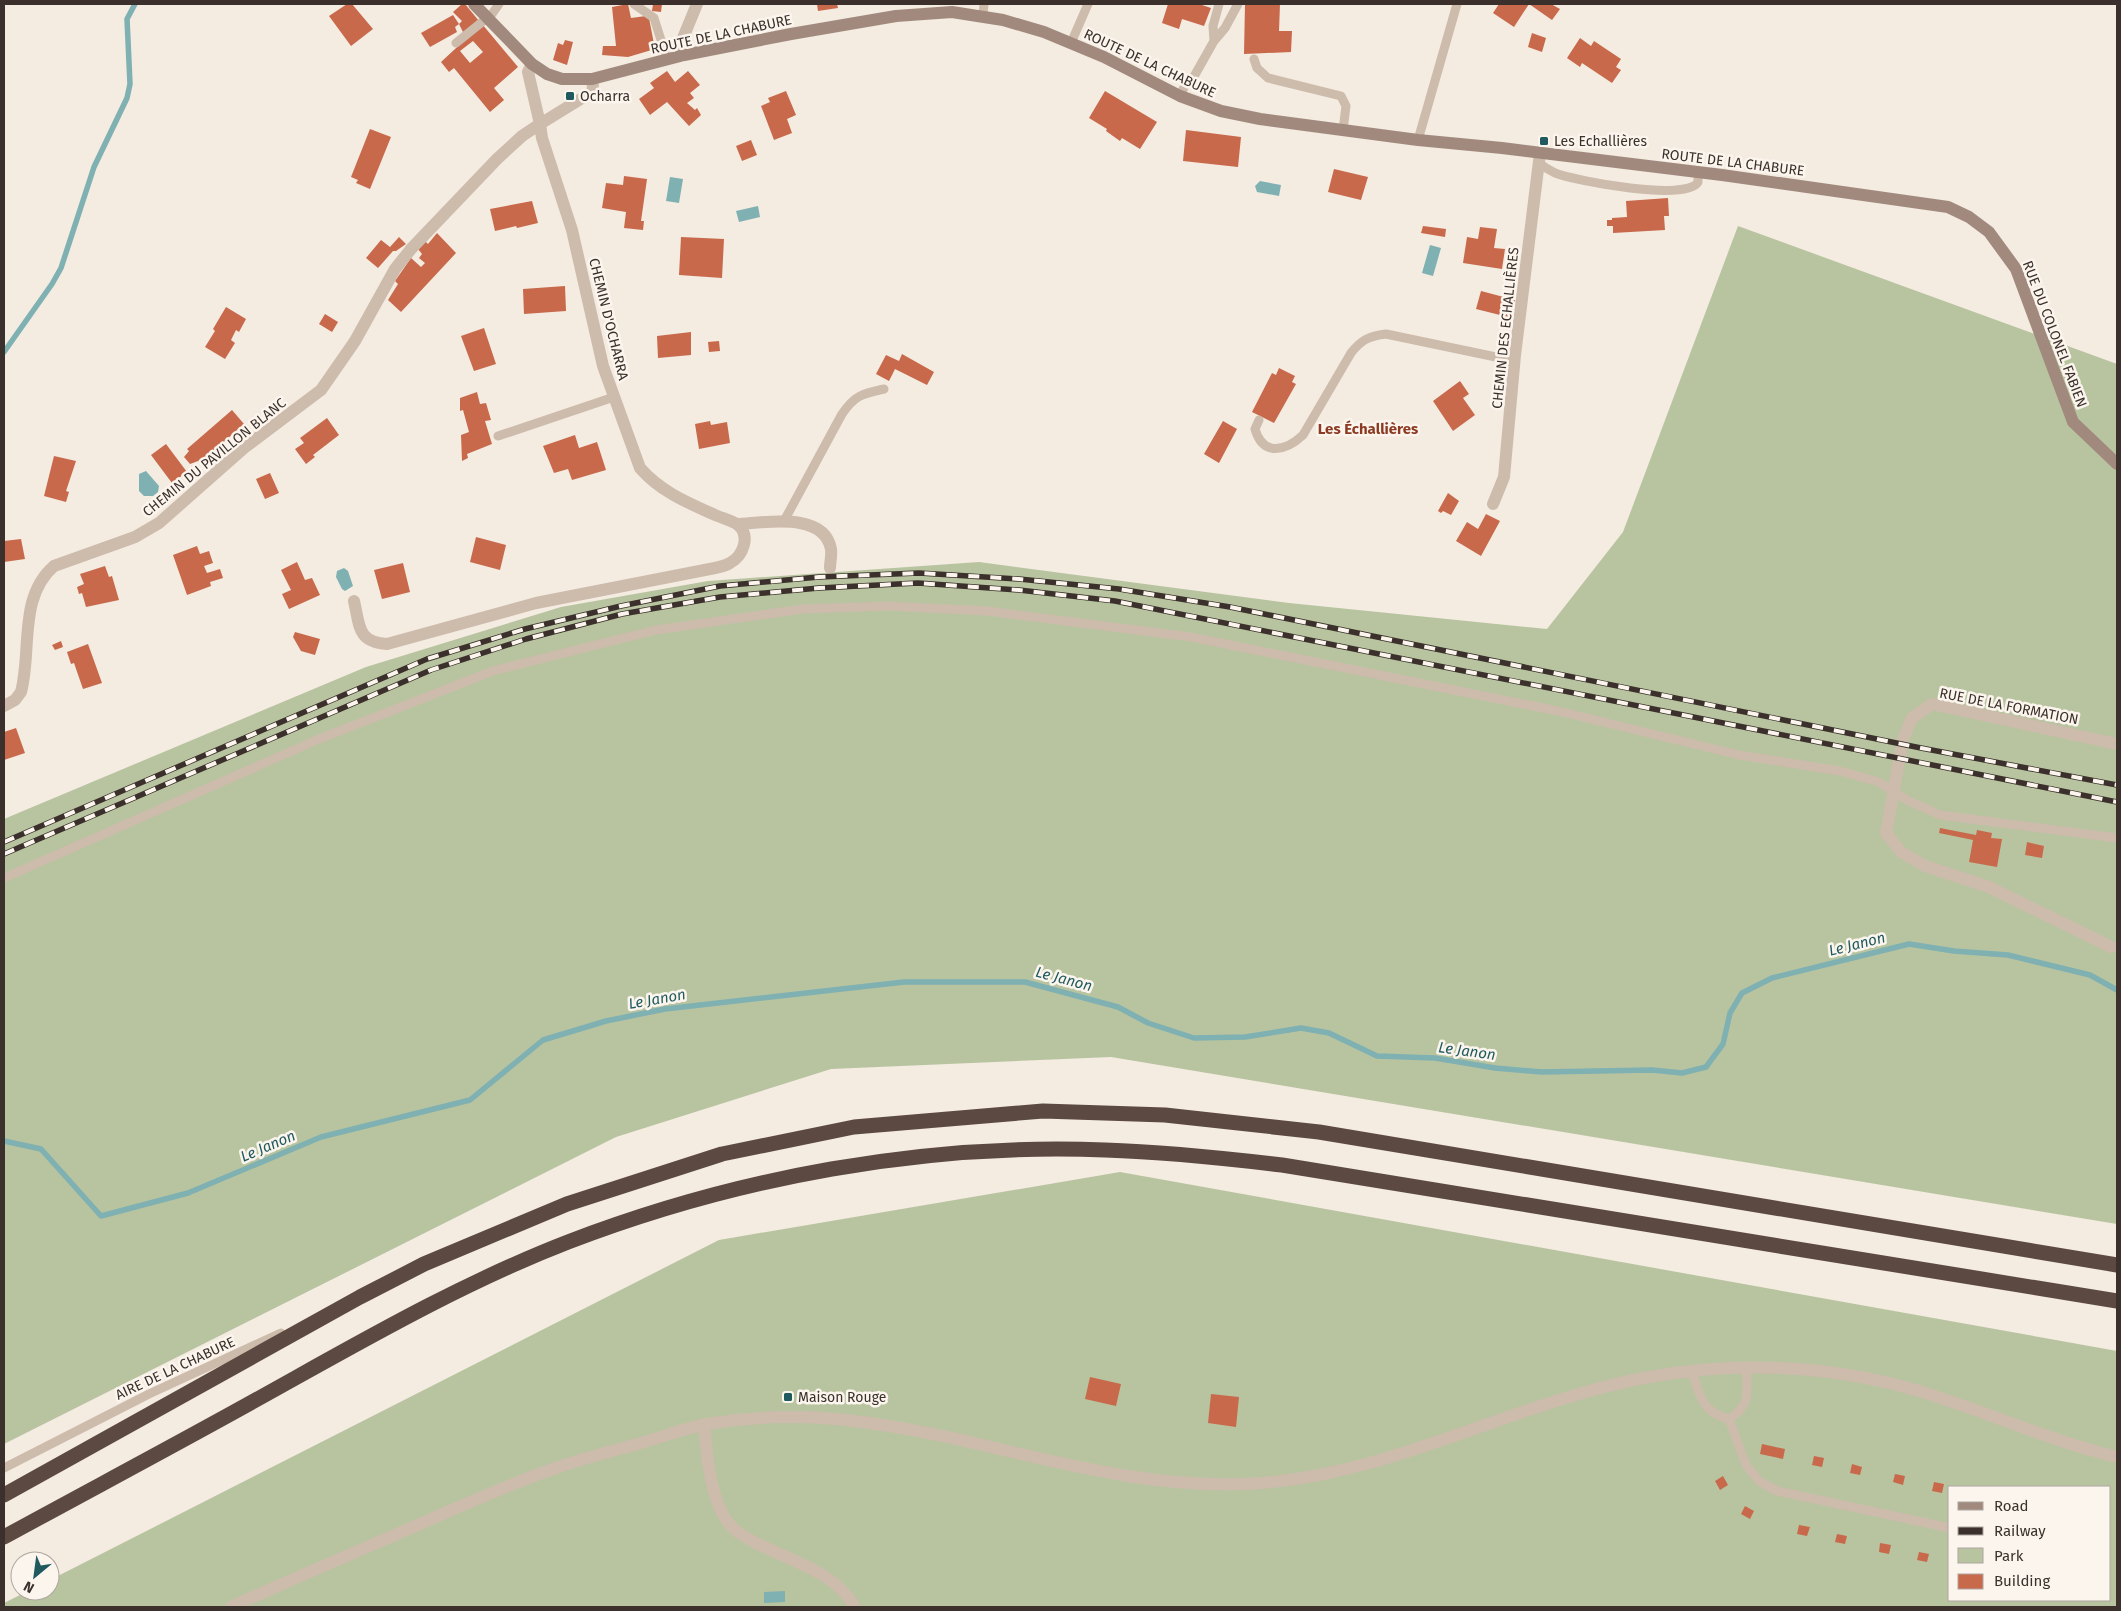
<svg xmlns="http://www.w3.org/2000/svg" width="2121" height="1611" font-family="'Fira Sans',sans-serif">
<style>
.green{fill:#b8c4a0;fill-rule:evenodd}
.water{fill:#7fb0b2}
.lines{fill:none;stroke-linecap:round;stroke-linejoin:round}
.stream{stroke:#7fb0b2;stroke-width:5.5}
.building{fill:#c8694b;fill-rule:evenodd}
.lane{stroke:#cdbbac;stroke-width:9}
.street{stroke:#cdbbac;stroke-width:12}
.secondary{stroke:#a18a7d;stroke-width:12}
.highway{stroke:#5c4a42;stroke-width:15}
.rail-casing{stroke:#3b302b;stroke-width:5.5}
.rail{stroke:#fbf5ee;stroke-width:4;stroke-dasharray:11;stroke-linecap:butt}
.poi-dot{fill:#1f5a5e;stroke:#fbf5ee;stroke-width:2}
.labels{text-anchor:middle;stroke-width:5;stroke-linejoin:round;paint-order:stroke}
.street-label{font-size:14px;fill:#3b302b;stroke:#fbf5ee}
.poi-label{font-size:14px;fill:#3b302b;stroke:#fbf5ee;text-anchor:start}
.neighbourhood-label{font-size:15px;font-weight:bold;fill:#8c3b22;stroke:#fbf5ee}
.water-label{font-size:15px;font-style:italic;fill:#1f5a5e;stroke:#fbf5ee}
</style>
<rect width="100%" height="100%" fill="#f4ebe1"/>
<path class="green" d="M1738 226 2117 364V1224L1111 1057 831 1069 616 1137 4 1444V819L366 667 561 607 708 581 979 562 1289 603 1547 629 1623 532Z
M1120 1172 2117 1351V1607H4V1603L28 1591H50V1580L719 1240ZM1950 1487H2110V1600H1950Z"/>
<path class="water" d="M670 177 683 179 679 203 666 201Z
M1260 181 1281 185 1279 196 1257 192 1255 186Z
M758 206 760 217 739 222 736 211Z
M1430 245 1441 248 1433 276 1422 273Z
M146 471 159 486 158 492 153 496H144L139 491V474Z
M344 568 348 571 353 586 345 591 342 589 336 577 337 571Z
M785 1591V1602L764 1603V1592Z"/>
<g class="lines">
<path class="stream" d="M4 352 52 284 61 268 94 167 127 98 130 84 127 19 135 4
M4 1141 41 1149 101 1216 188 1193 321 1137 470 1100 543 1040 606 1021 665 1009 904 982H1025L1118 1007 1148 1023 1194 1038 1245 1037 1301 1028 1329 1033 1377 1056 1435 1058 1495 1068 1542 1072 1652 1070 1682 1073 1706 1067 1723 1044 1730 1013 1742 993 1772 978 1909 944 1954 951 2008 955 2090 975 2117 990"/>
</g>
<path class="building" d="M347 4H352L373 29 351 46 329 16Z
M462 4H465L479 21 464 34 459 24 462 21 453 12Z
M628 4 631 18 646 16 649 18 655 49 628 57 602 55 603 46H616L612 7Z
M653 4H662L661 12 652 11Z
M817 4H837L838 8 818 11Z
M1168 4H1199L1211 8 1204 26 1182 19 1179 29 1162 23Z
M1245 4H1280L1279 31H1292L1291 52 1244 54Z
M1499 4H1551L1560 9 1552 20 1529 4 1514 27 1493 13Z
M453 15 459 24 455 27 457 32 430 47 421 33Z
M482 24 518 67 494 88 504 100 490 112 454 68 449 72 441 62ZM473 41 483 52 470 63 460 51Z
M1532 33 1546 38 1542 52 1528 47Z
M1580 38 1591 46 1594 41 1621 59 1616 67 1621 70 1612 83 1582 63 1580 67 1567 58Z
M565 40 573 42 567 65 553 60 558 43 563 45Z
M667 71 675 82 688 71 700 85 690 93 694 98 687 103 695 110 697 108 701 115 689 126 667 102 650 115 639 99 654 88 650 83Z
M786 91 796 115 787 119 792 133 774 140 761 106 770 102 768 98Z
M1105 91 1157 122 1140 149 1122 138 1120 141 1106 131 1107 129 1089 118Z
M370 129 391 137 370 189 356 183 358 180 351 177Z
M1186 130 1241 137 1238 167 1183 161Z
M751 140 757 155 742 161 736 146Z
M1334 169 1368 177 1361 200 1328 192Z
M624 176 647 179 641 221H644L643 230 624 228 626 212 602 208 606 183 623 185Z
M1668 198 1669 216H1664L1665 230 1613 233V226H1607V220H1612V218L1627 217 1626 201Z
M532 201 538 223 517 228 516 226 495 231 490 209Z
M1423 226 1446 229 1445 237 1421 233Z
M1480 227 1497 229 1494 248 1505 249 1502 269 1463 263 1467 237 1478 239Z
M437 233 456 253 401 312 388 300 398 284 395 281 411 258 421 267 425 263 419 258 422 254 418 249 425 241 428 244Z
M399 237 406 244 396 251H393L378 268 366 258 381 240 390 247Z
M681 237 724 239 722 278 679 275Z
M565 286 566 311 524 314 523 289Z
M1481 291 1515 300 1512 318 1476 309Z
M226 307 246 319 239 332 236 330 231 340 235 343 225 359 205 347 215 331 213 329Z
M325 314 338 322 332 332 319 324Z
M484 328 496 364 474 371 461 336Z
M691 332V355L658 358 657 336Z
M719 341 720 351 709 352 708 342Z
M902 354 934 372 927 385 895 369 889 381 876 374 886 355 899 361Z
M1279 368 1295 376 1292 382 1296 384 1274 423 1252 412 1272 373 1276 375Z
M1460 381 1469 394 1463 398 1475 415 1453 431 1433 401Z
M477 392 480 404 486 403 491 420 485 421 492 444 467 454 468 458 462 461 461 435 469 432 463 410 460 411V398Z
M232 410 244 424 200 463 198 461 190 464 184 457 189 451 187 449Z
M327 418 339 435 313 455 315 457 306 464 295 449 304 443 300 438Z
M710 421 711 425 727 422 730 443 699 449 695 424Z
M1223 421 1237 429 1219 463 1204 454Z
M575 435 579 448 597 442 606 470 572 480 568 469 554 473 543 446Z
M166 444 187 472 172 483 151 455Z
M54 456 76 461 66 491 69 492 66 502 44 496Z
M270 473 279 493 265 499 256 479Z
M1448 493 1459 501 1451 515 1443 511 1441 513 1438 511Z
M1486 514 1500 521 1481 556 1456 541 1467 522 1478 529Z
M476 537 506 545 500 570 470 562Z
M21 539 25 559 4 562V541Z
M197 546 200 554 209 551 213 563 204 566 207 573 220 569 223 578 210 582 211 586 187 595 173 555Z
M297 562 305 580 312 578 320 595 289 609 282 594 291 590 281 570Z
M403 563 410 592 382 599 374 570Z
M105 566 109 577 112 576 119 600 86 607 82 593 79 594 77 587 84 584 80 574Z
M295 632 320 639 315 655 301 651 293 637Z
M61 641 63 647 55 650 52 645Z
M88 644 102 683 83 689 74 663 71 664 67 652Z
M16 728 25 753 4 760V732Z
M1940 828 1976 835 1977 830 1992 833 1991 838 2002 839 1997 867 1969 862 1973 840 1939 833Z
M2027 842 2044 846 2042 858 2025 855Z
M1090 1377 1121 1384 1116 1406 1085 1399Z
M1211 1394 1239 1397 1236 1427 1208 1423Z
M1762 1444 1785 1449 1783 1459 1760 1454Z
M1814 1456 1824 1458 1822 1467 1812 1465Z
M1852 1464 1862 1467 1860 1475 1850 1473Z
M1895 1474 1905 1476 1903 1485 1893 1482Z
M1723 1476 1728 1485 1720 1490 1715 1481Z
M1934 1482 1944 1484 1942 1493 1932 1491Z
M1745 1506 1754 1511 1750 1519 1741 1514Z
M1799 1525 1810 1527 1807 1536 1797 1534Z
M1837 1534 1847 1536 1845 1544 1835 1542Z
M1880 1543 1891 1545 1889 1554 1879 1552Z
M1919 1552 1929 1554 1927 1562 1917 1560Z"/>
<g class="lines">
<path class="lane" d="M634 4 654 18 667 59
M983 15 984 4
M1214 41 1225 28 1238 4
M456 43 492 14 499 4
M1071 43 1088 4
M1254 59 1257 68 1268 78 1341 96 1346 106 1343 130
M1180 96 1186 83 1192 80 1214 41 1213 26 1219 4
M1418 140 1457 4
M1539 163C1544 167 1549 170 1555 173 1576 181 1687 202 1698 182V173
M1259 420 1255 429C1263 457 1286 451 1303 435L1351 353C1361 340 1369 336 1386 334L1515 361
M498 436 614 397
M784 521 842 414C855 395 862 394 884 389
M4 878 319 739 493 671 656 630 803 609 887 606 987 611 1191 637 1558 711 1739 755 1840 771 1879 782 1907 800 1940 815 2117 838
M1692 1371C1699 1394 1702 1413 1729 1419 1752 1405 1747 1391 1746 1367
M1729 1419 1746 1465 1759 1481 1777 1491 1950 1528
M4 1468 149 1394 281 1333"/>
<path class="street" d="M684 55 683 38 697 4
M1493 504 1504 477 1515 355 1540 153
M737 524C764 523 824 511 831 549 832 555 830 562 830 568
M354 601C360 626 357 642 387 644L536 603 715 568C720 567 725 566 730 563 743 556 751 536 738 525 732 520 721 518 713 514 686 502 660 491 640 468L603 366 572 230 542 138 540 124 592 92 593 88 592 79
M4 706 15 700 21 692C32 651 18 597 54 566L135 537 159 523 244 448 321 390 355 341 395 269 411 249 497 159 522 136 540 124 528 72 532 64
M2111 947 1989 887 1925 866 1901 852 1886 833 1903 739 1912 718 1932 704 2117 744
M704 1425C707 1455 710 1504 732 1527 737 1533 747 1538 754 1542 790 1561 833 1570 855 1607
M231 1607C290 1580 351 1554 411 1528 459 1507 506 1485 556 1468 584 1458 613 1451 641 1443 663 1437 685 1428 707 1424 755 1416 806 1415 854 1421 991 1437 1121 1494 1261 1483 1396 1473 1517 1401 1649 1377 1736 1361 1827 1365 1912 1389 1981 1409 2047 1440 2117 1457"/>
<path class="secondary" d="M474 4 532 64 547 74 562 79H592L684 55 791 34 896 16 952 12 1003 20 1044 32 1104 57 1180 96 1221 111 1260 119 1418 140 1502 148 1722 175 1948 207 1969 217 1989 232 2016 269 2073 422 2117 464"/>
<path class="highway" d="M4 1495 360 1297 424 1264 567 1204 722 1154 854 1127 1043 1111 1165 1115 1319 1132 2117 1265
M4 1537C90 1490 177 1444 263 1396 362 1341 462 1283 568 1242 737 1177 923 1143 1105 1150 1164 1152 1223 1158 1282 1165L2117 1301"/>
<g class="rail-casing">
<path id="rail" d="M4 842 427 659 525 629 621 606 720 586 819 577 919 573 1019 579 1119 589 1230 607 1921 748 2117 785
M4 854 431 670 526 639 622 614 720 597 819 588 918 583 1019 590 1115 601 2117 802"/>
</g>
<use href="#rail" class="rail"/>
</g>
<g class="poi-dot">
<rect x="565" y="91" width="10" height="10" rx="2.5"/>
<rect x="1539" y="136" width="10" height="10" rx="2.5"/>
<rect x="783" y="1392" width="10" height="10" rx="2.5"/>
</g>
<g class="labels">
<g class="street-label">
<text transform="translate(721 34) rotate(-12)" y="5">ROUTE DE LA CHABURE</text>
<text transform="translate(1150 63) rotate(25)" y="5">ROUTE DE LA CHABURE</text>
<text transform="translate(1733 162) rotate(7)" y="5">ROUTE DE LA CHABURE</text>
<text transform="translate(609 319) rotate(76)" y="5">CHEMIN D'OCHARRA</text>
<text transform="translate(1505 328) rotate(-84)" y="5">CHEMIN DES ECHALLIÈRES</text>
<text transform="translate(2055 334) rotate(69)" y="5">RUE DU COLONEL FABIEN</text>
<text transform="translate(214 457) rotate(-39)" y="5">CHEMIN DU PAVILLON BLANC</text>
<text transform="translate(2009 706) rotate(11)" y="5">RUE DE LA FORMATION</text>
<text transform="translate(175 1368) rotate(-25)" y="5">AIRE DE LA CHABURE</text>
</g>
<g class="poi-label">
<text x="580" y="101">Ocharra</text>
<text x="1554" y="146">Les Echallières</text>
<text x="798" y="1402">Maison Rouge</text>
</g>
<g class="neighbourhood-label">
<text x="1368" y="434">Les Échallières</text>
</g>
<g class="water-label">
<text transform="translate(1857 944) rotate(-14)" y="5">Le Janon</text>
<text transform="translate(1064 979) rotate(15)" y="5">Le Janon</text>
<text transform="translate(657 999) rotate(-10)" y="5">Le Janon</text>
<text transform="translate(1467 1051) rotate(8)" y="5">Le Janon</text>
<text transform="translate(268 1146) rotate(-23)" y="5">Le Janon</text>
</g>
</g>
<rect width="2121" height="1611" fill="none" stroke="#3b302b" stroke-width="10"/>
<rect x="1948" y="1486" width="162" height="115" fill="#fbf5ee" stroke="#aea6a0"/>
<rect x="1958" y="1502" width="25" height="8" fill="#a18a7d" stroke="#aea6a0"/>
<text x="1994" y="1511" font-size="15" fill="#3b302b">Road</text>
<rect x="1958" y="1527" width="25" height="8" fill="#3b302b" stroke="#aea6a0"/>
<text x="1994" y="1536" font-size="15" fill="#3b302b">Railway</text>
<rect x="1958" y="1548" width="25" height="15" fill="#b8c4a0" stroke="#aea6a0"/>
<text x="1994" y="1561" font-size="15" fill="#3b302b">Park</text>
<rect x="1958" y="1574" width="25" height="15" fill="#c8694b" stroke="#aea6a0"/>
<text x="1994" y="1586" font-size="15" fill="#3b302b">Building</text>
<g transform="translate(35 1576) rotate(209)"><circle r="24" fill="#fbf5ee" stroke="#aea6a0"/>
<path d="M0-4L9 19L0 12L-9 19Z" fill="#1f5a5e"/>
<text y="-8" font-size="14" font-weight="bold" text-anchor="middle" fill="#3b302b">N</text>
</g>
</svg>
